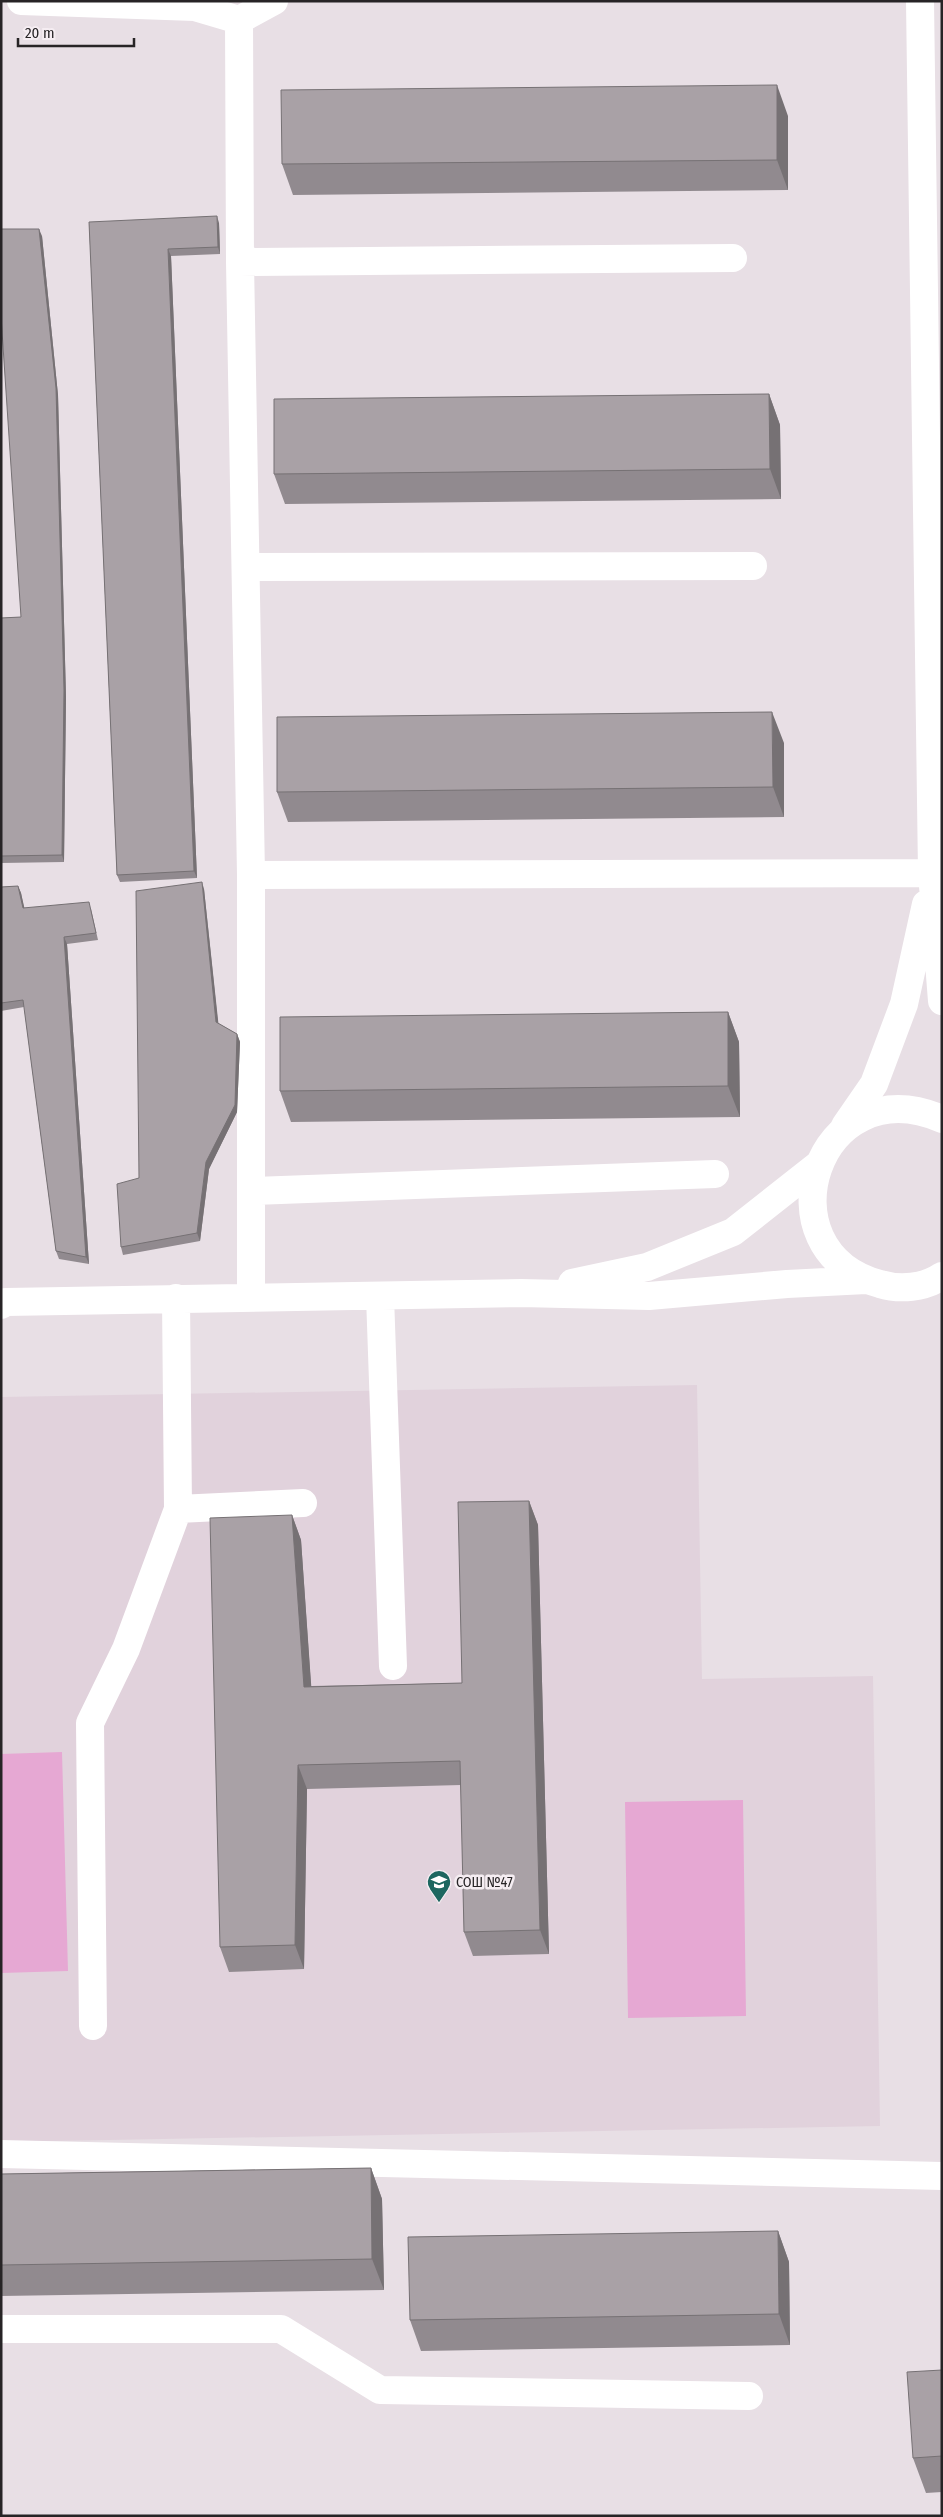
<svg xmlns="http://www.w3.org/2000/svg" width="943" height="2517" font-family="'Fira Sans Condensed',sans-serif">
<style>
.built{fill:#e1d2dc}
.green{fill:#e6a8d3}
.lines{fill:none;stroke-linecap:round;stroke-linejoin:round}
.minor{stroke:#fff;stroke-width:28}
.wall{fill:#918a8f}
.shaded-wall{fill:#767174}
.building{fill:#a9a1a6;stroke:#767174}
.labels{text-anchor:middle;stroke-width:5;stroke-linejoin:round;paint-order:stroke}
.poi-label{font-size:14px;fill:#272426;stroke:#f5edf2;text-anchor:start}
</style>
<rect width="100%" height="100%" fill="#e8dfe5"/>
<path class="built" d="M697 1385 702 1679 873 1676 880 2126 1 2142V1397Z"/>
<path class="green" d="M62 1752 68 1971 1 1973V1754Z
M743 1800 746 2016 628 2018 625 1802Z"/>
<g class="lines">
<path class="minor" d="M21 1 195 7 239 20 240 262 251 875V1298
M920 1 932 873 942 1001
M239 20 274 1
M240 262 733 258
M246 567 753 566
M251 875 942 873
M942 1119C817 1065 757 1251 880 1284 900 1290 924 1288 942 1276
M845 1126 874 1084 904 1004 926 904
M251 1191 715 1174
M572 1283 647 1267 733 1232 818 1165
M380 1296 393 1666
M176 1298 178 1509 303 1503
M1 1305 6 1302 521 1293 649 1296 787 1284 866 1280
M93 2026 90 1723 126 1649 178 1509
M1 2154 942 2176
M1 2329H281L380 2390 749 2396"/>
</g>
<path class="wall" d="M788 116V190L293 195 282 164Z
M89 222 219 223 220 254 171 256 197 878 120 882 117 875Z
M42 236 58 395 66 697 64 862 1 863V618L21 617Z
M769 394 780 425 781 499 285 504 274 474Z
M784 743V817L288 822 277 792Z
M18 886 21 893 24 908 91 909 98 940 67 944 89 1264 59 1259 56 1251 24 1007 1 1011V887Z
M204 889 218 1023 237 1034 240 1042 237 1112 209 1169 200 1241 123 1255 121 1247 139 1178Z
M728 1012 739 1042 740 1117 291 1122 280 1091Z
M529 1501 538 1525 549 1954 473 1956 464 1932 461 1785 307 1789 304 1969 229 1972 220 1947 292 1515 301 1540 311 1686 462 1683Z
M371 2168 382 2199 384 2290 1 2296V2174Z
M778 2231 789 2262 790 2345 421 2351 410 2320Z
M942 2370V2492L926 2493 913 2458Z"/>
<path class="shaded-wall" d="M777 85 788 116V190L777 160Z
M217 216 219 223 220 254 218 247Z
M39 229 42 236 58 395 66 697 64 862 62 855Z
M168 249 171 256 197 878 194 871Z
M769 394 780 425 781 499 770 469Z
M772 712 784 743V817L773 787Z
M202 882 204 889 219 1029 216 1022Z
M18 886 21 893 26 915 23 908Z
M64 937 67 944 89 1264 86 1257Z
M728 1012 739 1042 740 1117 728 1086Z
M237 1034 240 1042 237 1112 209 1169 200 1241 197 1233 206 1162Z
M529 1501 538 1525 549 1954 540 1930Z
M292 1515 301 1540 313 1711 304 1687Z
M298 1765 307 1789 304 1969 295 1945Z
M371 2168 382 2199 384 2290 372 2259Z
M778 2231 789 2262 790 2345 779 2314Z"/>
<path class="building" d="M777 85V160L282 164 281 90Z
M217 216 218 247 168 249 194 871 117 875 89 222Z
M1 229H39L56 388 64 690 62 855 1 856V618L21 617 1 316Z
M769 394 770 469 274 474V399Z
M772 712 773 787 277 792V717Z
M202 882 216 1022 237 1034 235 1105 206 1162 197 1233 121 1247 117 1184 139 1178 136 891Z
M18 886 23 908 89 902 96 933 64 937 86 1257 56 1251 23 1000 1 1003V887Z
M728 1012V1086L280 1091V1017Z
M529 1501 540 1930 464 1932 460 1761 298 1765 295 1945 220 1947 210 1518 292 1515 304 1687 462 1683 458 1502Z
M371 2168 372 2259 1 2265V2174Z
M778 2231 779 2314 410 2320 408 2237Z
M942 2370V2456L913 2458 907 2372Z"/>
<defs>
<g id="school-pin" transform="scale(1.25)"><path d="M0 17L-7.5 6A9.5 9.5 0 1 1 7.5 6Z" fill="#1d6760" stroke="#f5edf2"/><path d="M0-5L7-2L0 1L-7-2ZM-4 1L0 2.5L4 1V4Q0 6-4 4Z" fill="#fff"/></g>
</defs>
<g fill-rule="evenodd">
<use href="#school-pin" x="439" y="1882"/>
</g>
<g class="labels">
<g class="poi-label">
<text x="456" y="1887">СОШ №47</text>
</g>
</g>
<rect width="943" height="2517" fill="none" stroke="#272426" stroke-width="5"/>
<path d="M18 38v8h116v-8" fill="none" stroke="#272426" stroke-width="2.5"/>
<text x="25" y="38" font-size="15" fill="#272426" stroke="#f5edf2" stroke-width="4" paint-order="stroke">20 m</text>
</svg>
